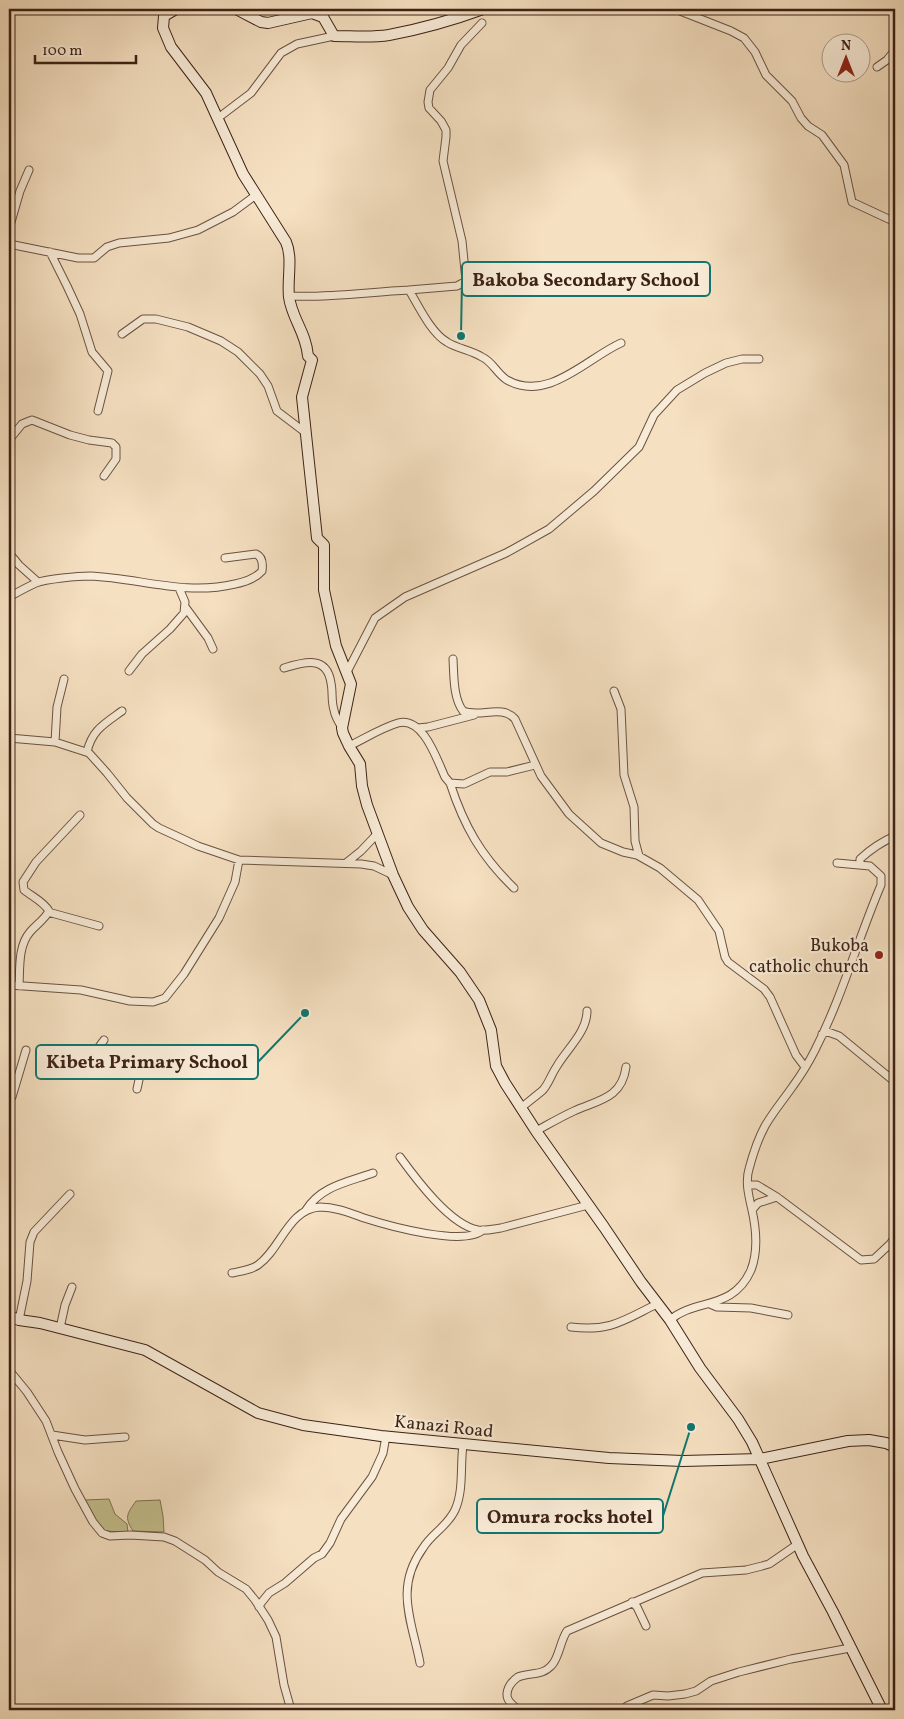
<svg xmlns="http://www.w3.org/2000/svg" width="904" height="1719" font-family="Vollkorn,serif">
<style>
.green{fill:#c4c08d;stroke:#807152}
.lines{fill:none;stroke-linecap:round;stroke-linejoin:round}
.street-casing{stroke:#6b5241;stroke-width:9}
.secondary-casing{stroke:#3d2216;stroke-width:12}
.street{stroke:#f8ebd7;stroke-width:7}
.secondary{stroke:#f8ebd7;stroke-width:10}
.poi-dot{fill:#8f2418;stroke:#f8ebd7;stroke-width:2}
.labels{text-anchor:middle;stroke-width:4.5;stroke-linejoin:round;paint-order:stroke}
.poi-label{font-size:18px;fill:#3d2216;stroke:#f8ebd7;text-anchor:end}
.street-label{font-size:18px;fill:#3d2216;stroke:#f8ebd7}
.leader{fill:none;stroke:#0f766e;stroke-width:2}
.callout-dot{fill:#0f766e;stroke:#f8ebd7;stroke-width:2}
.callout{fill:#f8ebd7;stroke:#0f766e;stroke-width:2}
.callout-label{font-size:19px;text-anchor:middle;font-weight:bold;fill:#3d2216}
</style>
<rect width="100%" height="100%" fill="#f5e0c1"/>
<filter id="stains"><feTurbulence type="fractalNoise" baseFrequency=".004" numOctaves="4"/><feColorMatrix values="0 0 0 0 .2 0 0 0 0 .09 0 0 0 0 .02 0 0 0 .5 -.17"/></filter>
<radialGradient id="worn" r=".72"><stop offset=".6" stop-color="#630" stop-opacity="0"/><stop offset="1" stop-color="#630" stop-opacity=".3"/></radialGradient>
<path class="green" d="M109 1499 115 1514 127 1524 128 1532 103 1531 93 1518 85 1500Z
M160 1500 163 1516 164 1532 133 1531C124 1517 127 1514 136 1501Z"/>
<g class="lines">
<g class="street-casing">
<path id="street" d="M675 9 731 31 744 38 755 52 766 75 792 101 801 118 808 126 822 135 844 165 852 202 895 222
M877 67 887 60 895 50
M218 118 251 93 281 53 297 44 334 36
M9 229 20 191 29 170
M9 244 78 258H94L107 247 119 243 169 238 198 230 233 212 256 195
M50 252 67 286 80 314 92 352 108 371 98 411
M409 290 457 286 466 281 462 241 443 161 446 137V130L441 121 429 108 428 102 430 90 448 68 461 45 482 23
M289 296C330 298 368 292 409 290 418 305 431 333 447 342 458 349 471 350 482 357 493 362 497 374 507 380 548 403 587 358 621 343
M122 334 143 319H156L188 327 221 341 238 352 260 374 268 386 277 411 306 433
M9 440 22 424 32 420 70 435 89 440 112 443 116 447V459L104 476
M9 553 19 565 38 582
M9 597C18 592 27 587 36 583 45 579 79 576 90 576 140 578 184 596 235 584 245 582 255 579 262 571 263 564 263 557 256 554L225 558
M186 608 208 638 213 649
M453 659C454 675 453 698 463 711 480 718 502 704 515 719L541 776 569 814 601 843 623 852 637 855 660 868 698 900 719 931 725 957 728 962 764 989 770 997 796 1055 805 1067
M284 668C304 662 327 655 331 683 333 692 331 701 334 710 335 717 339 722 342 728
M129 671 142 654 170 629 184 613 185 602 179 588
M347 672 375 618 405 597 506 553 549 529 594 491 639 447 654 415 677 390 705 373 726 363 742 359H759
M614 691 621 709 624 775 634 807 635 841 639 856
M418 728 428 727 474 715
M9 738 55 742 89 753 107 773 127 798 153 824 159 828 198 846 239 860 361 864 374 866 393 875
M55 742 57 707 64 679
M349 746C364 739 381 728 398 723 423 716 437 760 445 777L450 783 464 784 490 772H507L535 765
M87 752C92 730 104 724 122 711
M450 783C464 826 481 856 514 888
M346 863 361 851 378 833
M860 864V859C871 849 881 842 895 836
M48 912 99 926
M9 985 81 990 130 1001 153 1002 165 998 184 974 219 918 235 882 239 860
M19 986C20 968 18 946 30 932 36 925 45 919 49 911 44 902 33 897 24 890L23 882 36 862 80 815
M822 1034 828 1032 839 1036 895 1082
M98 1061V1048L104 1040
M137 1089 143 1061
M9 1098 12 1097 26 1050
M521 1108C528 1102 536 1096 543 1090 549 1083 552 1073 557 1066 567 1049 587 1032 587 1011
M536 1131C549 1124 561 1117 574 1111 599 1100 622 1098 626 1067
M400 1157C416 1179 450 1225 478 1230 486 1231 494 1229 501 1228L588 1205
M748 1185H757L777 1197 861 1260 874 1259 890 1244 895 1237
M306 1210C321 1186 348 1182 373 1173
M752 1210 758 1203 777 1197
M232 1273C241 1271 251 1270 258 1265 281 1249 288 1209 320 1207 336 1207 350 1213 364 1218 389 1226 464 1247 483 1230
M710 1304 717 1307 751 1308 788 1315
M19 1320 27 1281 30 1242 34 1232 70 1194
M670 1320C695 1298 733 1311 751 1270 758 1252 756 1228 752 1210 749 1197 745 1182 749 1169 753 1154 758 1139 765 1126 773 1112 784 1099 793 1086 801 1075 809 1062 815 1050 842 997 858 939 881 885V876L870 866 837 863
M571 1327C610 1332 624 1320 657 1304
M60 1328 65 1305 72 1287
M9 1370 27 1392 46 1421 58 1452 75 1489 93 1522 102 1533 110 1536 130 1535 164 1537 175 1541 205 1560 218 1572 246 1589 255 1600 268 1620 276 1637 284 1685 291 1710
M52 1435 85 1440 125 1437
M632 1602 637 1607 646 1626
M259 1607 261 1603 269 1593 285 1583 314 1558 322 1554 330 1543 341 1519 372 1477 383 1453 386 1436
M420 1663C412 1621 394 1588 423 1548 432 1533 447 1527 455 1510 464 1490 460 1466 463 1445
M519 1710C509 1703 503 1697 510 1685 512 1682 515 1679 518 1677 530 1672 542 1676 551 1666 559 1659 560 1641 567 1631L702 1573 746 1570 762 1566 769 1564 798 1544
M622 1710 627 1706 653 1695 668 1696 685 1694 696 1691 711 1681 739 1672 791 1659 850 1648"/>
</g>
<g class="secondary-casing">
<path id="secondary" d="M176 9 164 16 163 28 171 47 206 93 243 174 286 242C293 258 287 279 289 297 292 319 306 332 308 356L312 360 302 397 317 538 324 545V590L336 646 351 684 342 728 343 733 349 746 360 764 362 786 367 805 393 875 408 907 423 930 460 972 479 1000 491 1030 496 1066 505 1083 536 1131 604 1227 641 1282 670 1320 700 1368 738 1419 752 1442 803 1556 833 1612 882 1710
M236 9 261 22 268 23 312 13 323 17 334 36C352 36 371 38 389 35 421 29 453 20 483 9
M9 1316 19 1320 40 1323 145 1350 258 1413 303 1425 381 1436 609 1458 683 1461 760 1459 848 1441 869 1440 886 1443 895 1447"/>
</g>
<use href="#street" class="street"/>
<use href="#secondary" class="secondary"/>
</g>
<circle class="poi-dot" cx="879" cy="955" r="5"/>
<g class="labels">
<g class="poi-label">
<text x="869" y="951">Bukoba<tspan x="869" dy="21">catholic church</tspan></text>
</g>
<g class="street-label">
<text transform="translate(444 1426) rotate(6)" y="6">Kanazi Road</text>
</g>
</g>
<path class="leader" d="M461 336L462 279M305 1013L258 1062M691 1427L663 1516"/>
<g class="callout-dot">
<circle cx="461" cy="336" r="5"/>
<circle cx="305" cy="1013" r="5"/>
<circle cx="691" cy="1427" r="5"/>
</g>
<g class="callout">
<rect x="462" y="262" width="248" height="34" rx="5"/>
<rect x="36" y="1045" width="222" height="34" rx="5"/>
<rect x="477" y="1499" width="186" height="34" rx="5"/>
</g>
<g class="callout-label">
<text x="586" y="286">Bakoba Secondary School</text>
<text x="147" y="1068">Kibeta Primary School</text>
<text x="570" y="1523">Omura rocks hotel</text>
</g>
<rect width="904" height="1719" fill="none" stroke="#f5e0c1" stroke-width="30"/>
<rect x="10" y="10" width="884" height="1699" fill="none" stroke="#3d2216" stroke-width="2.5"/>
<rect x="15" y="15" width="874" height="1689" fill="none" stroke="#3d2216"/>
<g transform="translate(846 58)"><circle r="24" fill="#f8ebd7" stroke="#ad9b8a"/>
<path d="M0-4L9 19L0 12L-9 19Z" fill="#8f2418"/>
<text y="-8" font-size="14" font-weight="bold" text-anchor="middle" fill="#3d2216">N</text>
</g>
<path d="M35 55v8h101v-8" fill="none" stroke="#3d2216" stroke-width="2.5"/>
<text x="42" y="55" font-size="15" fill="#3d2216" stroke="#f8ebd7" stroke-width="4" paint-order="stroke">100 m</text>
<rect width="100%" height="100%" filter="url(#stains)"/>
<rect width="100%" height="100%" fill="url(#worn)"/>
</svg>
